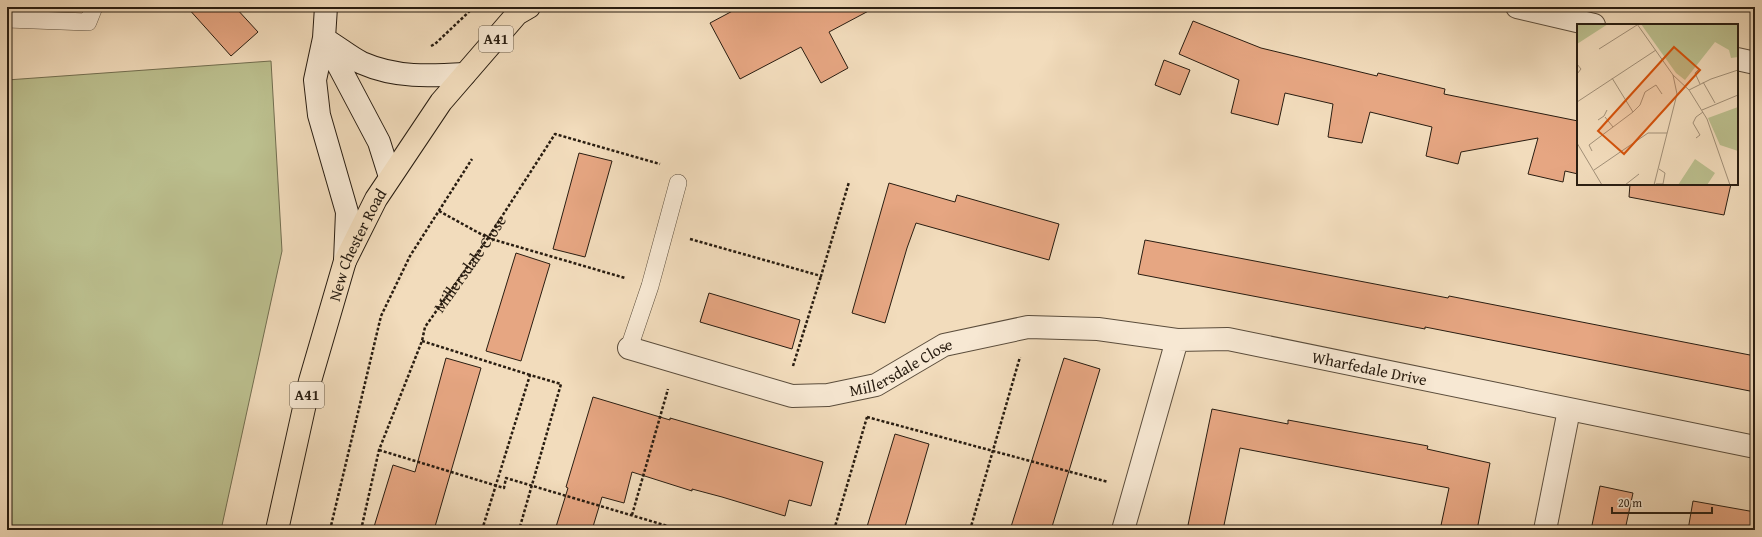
<svg xmlns="http://www.w3.org/2000/svg" width="1762" height="537" font-family="'Gentium Book Plus',serif">
<style>
.green{fill:#bcc08f;stroke:#726e50}
.building{fill:#e6a682;stroke:#291d11}
.lines{fill:none;stroke-linecap:round;stroke-linejoin:round}
.lane-casing{stroke:#5b4d3c;stroke-width:18}
.street-casing{stroke:#5b4d3c;stroke-width:24}
.secondary-casing{stroke:#291d11;stroke-width:24}
.highway-casing{stroke:#291d11;stroke-width:24}
.path{stroke:#291d11;stroke-width:2.5;stroke-dasharray:3 2;stroke-linecap:butt}
.lane{stroke:#f7e8d3;stroke-width:17}
.street{stroke:#f7e8d3;stroke-width:22}
.secondary{stroke:#f7e8d3;stroke-width:22}
.highway{stroke:#f2dcbc;stroke-width:22}
.labels{text-anchor:middle;stroke-width:4;stroke-linejoin:round;paint-order:stroke}
.shield{fill:#f7e8d3;stroke:#675a4b;stroke-width:1}
.shield-label{font-size:15px;font-weight:bold;fill:#291d11}
.street-label{font-size:16px;fill:#291d11;stroke:#f7e8d3}
.inset-road{fill:none;stroke:#a29078;stroke-width:1}
.view{fill:#d5530c;fill-opacity:0.15;stroke:#d5530c;stroke-width:2}
.inset-edge{fill:none;stroke:#291d11;stroke-width:2}
</style>
<rect width="100%" height="100%" fill="#f2dcbc"/>
<filter id="stains"><feTurbulence type="fractalNoise" baseFrequency=".005" numOctaves="4"/><feColorMatrix values="0 0 0 0 .2 0 0 0 0 .09 0 0 0 0 .02 0 0 0 .5 -.17"/></filter>
<radialGradient id="worn" r=".72"><stop offset=".6" stop-color="#630" stop-opacity="0"/><stop offset="1" stop-color="#630" stop-opacity=".3"/></radialGradient>
<path class="green" d="M271 61 282 251 221 530H7V80Z"/>
<path class="building" d="M187 7H235L258 32 231 56Z
M740 7H876L829 32 848 68 821 83 801 47 740 79 710 23Z
M1193 21 1261 48 1377 76 1378 73 1445 89 1444 94 1578 121V174L1565 171 1563 182 1528 174 1538 138 1461 152 1458 164 1426 156 1432 127 1370 112 1362 143 1328 137 1333 104 1285 93 1278 125 1231 113 1239 80 1179 54Z
M1164 60 1190 70 1180 95 1155 85Z
M579 153 612 161 585 257 553 249Z
M889 183 955 202 957 195 1059 224 1049 260 916 223 907 248 885 323 852 313Z
M1630 184H1731L1724 215 1629 197Z
M1145 240 1448 298 1449 296 1755 356V392L1425 327V329L1138 274Z
M516 253 550 264 521 361 486 351Z
M709 293 800 320 792 349 700 322Z
M446 358 481 368 434 530H373L393 465 415 472Z
M1064 358 1100 369 1051 530H1010Z
M593 397 670 420V418L823 462 811 506 789 500 785 516 722 497 692 489V491L632 472 624 503 602 497 592 530H555L568 488 566 487Z
M1212 409 1288 424V420L1428 446 1427 449 1490 463 1477 530H1440L1449 488 1240 448 1223 530H1187Z
M895 434 929 444 910 510 904 530H866Z
M1600 486 1633 493 1625 530H1591Z
M1693 501 1755 512V530H1688Z"/>
<g class="lines">
<g class="lane-casing">
<path id="lane" d="M7 19 88 22 94 7
M629 348 650 286 678 183"/>
</g>
<g class="street-casing">
<g id="street">
<path d="M1517 7 1594 25"/>
<path d="M1737 59 1755 63"/>
<path id="s2" d="M629 348 792 396 828 395 876 385 944 345 1028 327 1098 329 1177 340"/>
<path id="s3" d="M1123 530 1177 340 1228 339 1755 447"/>
<path d="M1545 530 1569 410"/>
</g>
</g>
<g class="secondary-casing">
<path id="secondary" d="M326 7 324 38 315 80 319 115 347 212 345 261
M324 38 379 142 390 177
M326 40C338 47 350 57 362 63 396 78 430 76 465 74"/>
</g>
<g class="highway-casing">
<g id="highway">
<path id="s4" d="M277 530 310 381 345 261 376 199 441 102 517 14 529 7"/>
</g>
</g>
<g class="path">
<path d="M431 46 435 44 474 7"/>
<path d="M439 211 488 238 625 278"/>
<path d="M690 239 821 276 849 182"/>
<path d="M422 341 530 375"/>
<path d="M793 366 821 276"/>
<path d="M867 417 1108 482"/>
<path d="M379 450 504 488 506 478 681 530"/>
<path d="M632 515 668 389"/>
<path d="M330 530 381 316 410 256 472 159"/>
<path id="s1" d="M361 530 379 450 422 341 425 327 488 238 555 134 660 164"/>
<path d="M482 530 530 375 561 384 519 530"/>
<path d="M834 530 867 417"/>
<path d="M970 530 1020 357"/>
</g>
<use href="#lane" class="lane"/>
<use href="#street" class="street"/>
<use href="#secondary" class="secondary"/>
<use href="#highway" class="highway"/>
</g>
<g class="labels">
<g class="shield">
<rect x="479" y="26" width="34" height="26" rx="3"/>
<rect x="290" y="382" width="34" height="26" rx="3"/>
</g>
<g class="shield-label">
<text x="496" y="44">A41</text>
<text x="307" y="400">A41</text>
</g>
<g class="street-label">
<text dy="6" stroke="none"><textPath href="#s4" startOffset="297">New Chester Road</textPath></text>
<text dy="6" stroke="none"><textPath href="#s1" startOffset="291">Millersdale Close</textPath></text>
<text dy="6" stroke="none"><textPath href="#s2" startOffset="285">Millersdale Close</textPath></text>
<text dy="6" stroke="none"><textPath href="#s3" startOffset="393">Wharfedale Drive</textPath></text>
</g>
</g>
<g transform="translate(1577 24)">
<rect width="161" height="161" fill="#f2dcbc"/>
<path d="M0 0H31L0 20ZM64 0H161V33L154 34 152 26 138 18 108 56 99 49ZM161 83V127L143 121 131 94ZM118 135 138 149 130 161H101Z" fill="#bcc08f"/>
<path class="inset-road" d="M60 0 96 51 100 70 77 161M22 25 60 1M0 40 4 45 0 50M122 45 118 49 123 60M96 51 112 66 130 95 153 161M126 58 138 79M112 66 134 55 161 46M0 78 79 26M125 86 161 71M56 88 63 81 68 68 79 61 85 70M28 93 36 103M21 96 27 92 30 86M119 114 123 111 116 99 119 93 126 88M0 119 25 161M15 127 12 121 56 88 35 54M17 146 71 109H90M79 160H86L88 149 82 145M48 161 62 150"/>
<path class="view" d="M97 23 123 46 47 130 21 107Z"/>
<rect width="161" height="161" class="inset-edge"/>
</g>
<rect width="1762" height="537" fill="none" stroke="#f2dcbc" stroke-width="24"/>
<rect x="8" y="8" width="1746" height="521" fill="none" stroke="#291d11" stroke-width="2"/>
<rect x="12" y="12" width="1738" height="513" fill="none" stroke="#291d11"/>
<path d="M1612 507v6h100v-6" fill="none" stroke="#291d11" stroke-width="2"/>
<text x="1618" y="507" font-size="12" fill="#291d11" stroke="#f7e8d3" stroke-width="3" paint-order="stroke">20 m</text>
<rect width="100%" height="100%" filter="url(#stains)"/>
<rect width="100%" height="100%" fill="url(#worn)"/>
</svg>
